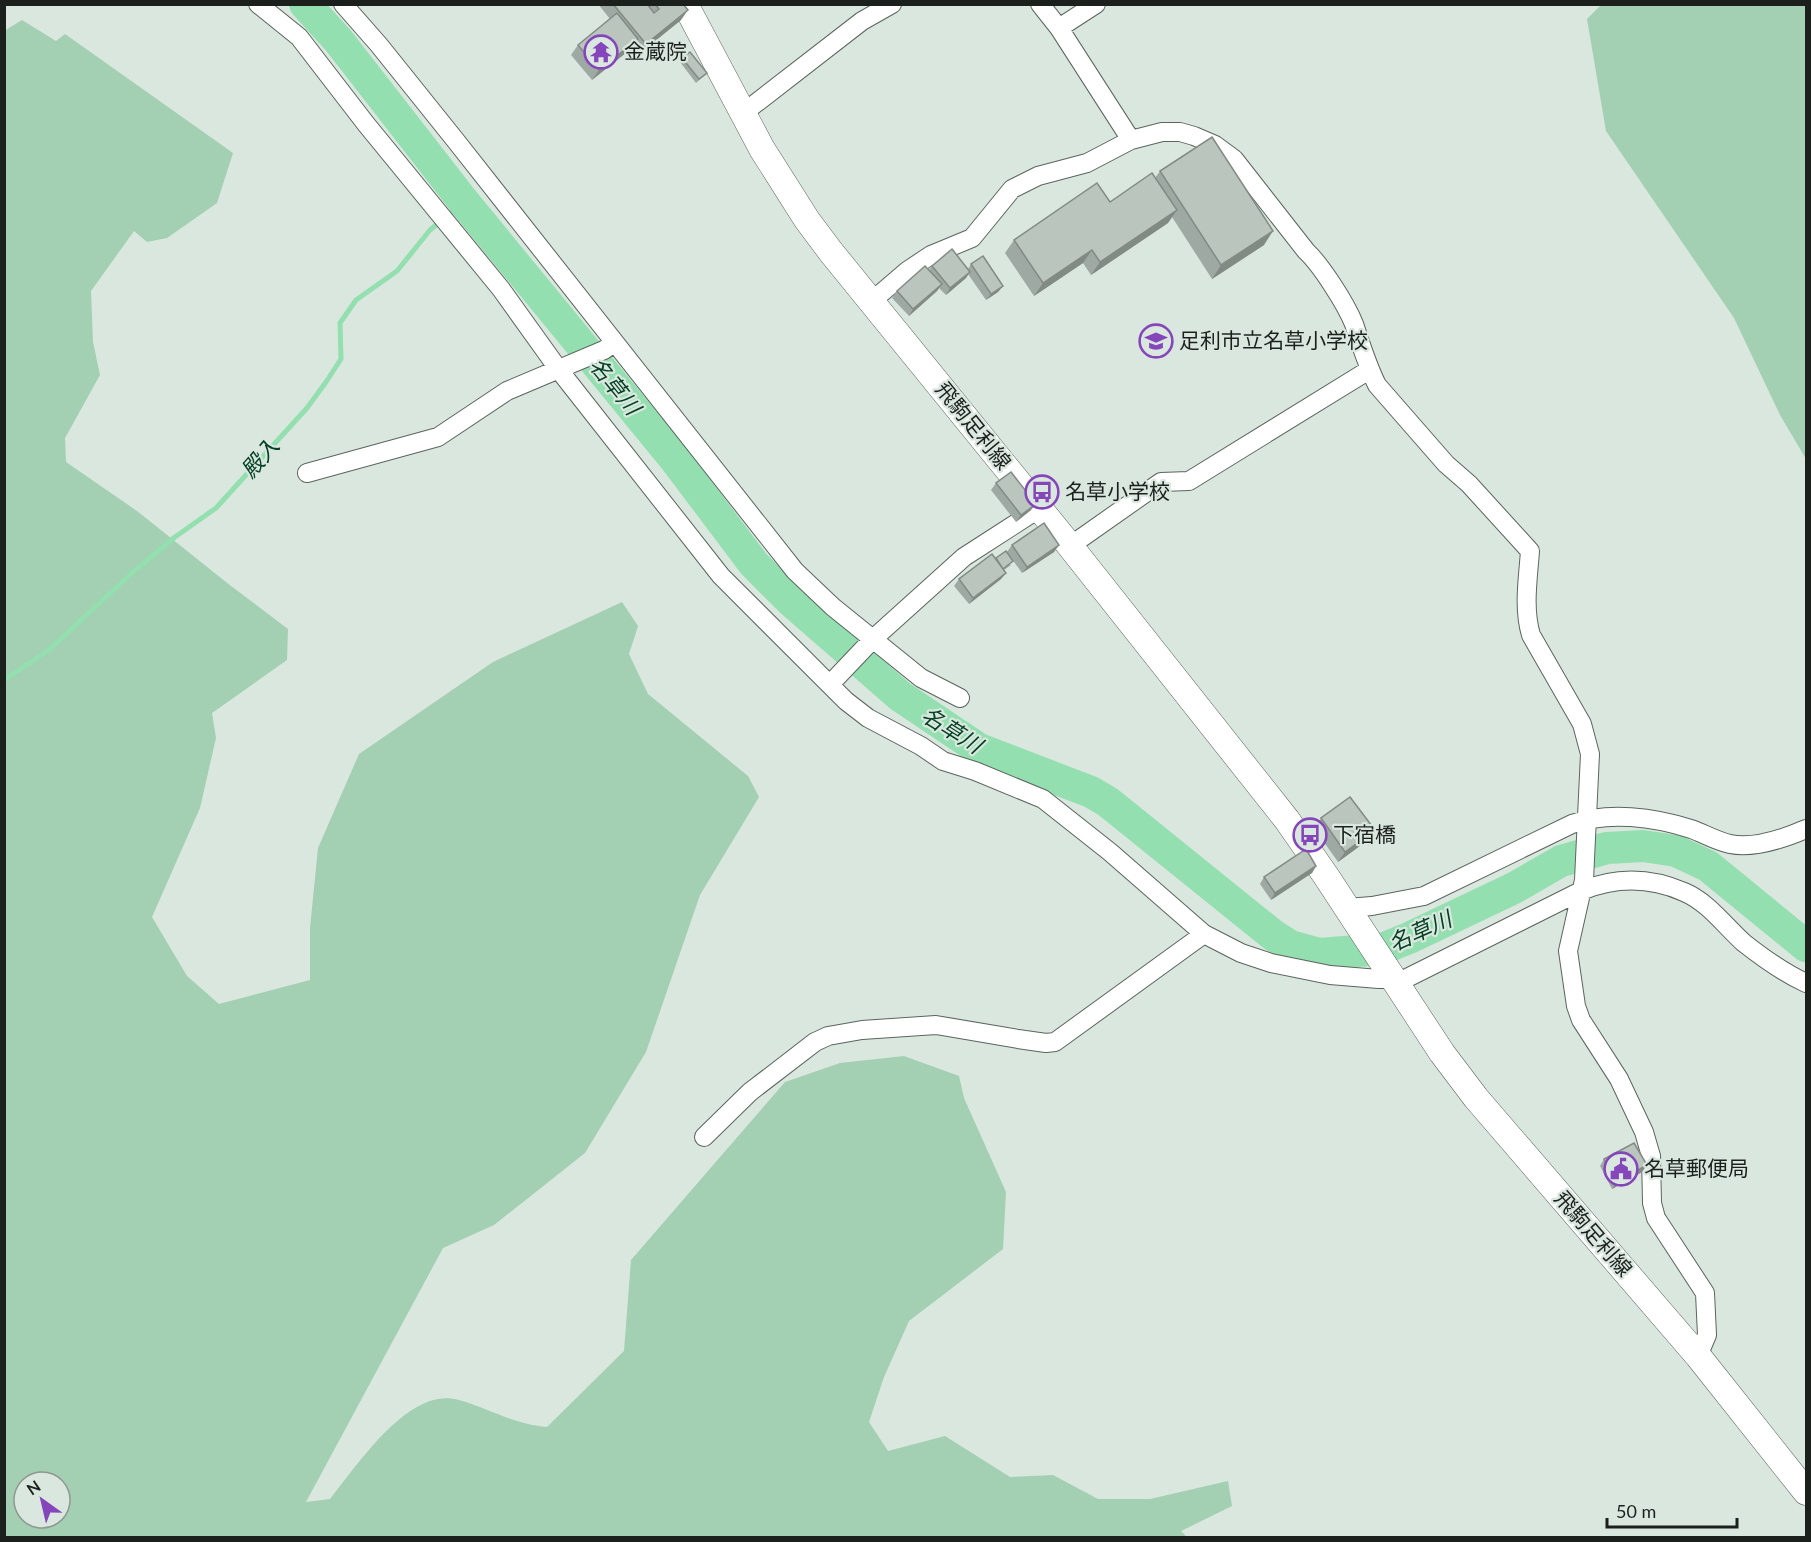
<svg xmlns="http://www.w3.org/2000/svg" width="1811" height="1542" font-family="Lato,'Noto Sans JP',sans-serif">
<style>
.green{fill:#a3cfb2;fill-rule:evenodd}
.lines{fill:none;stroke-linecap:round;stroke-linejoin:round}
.stream{stroke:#94dfb0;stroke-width:5}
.river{stroke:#94dfb0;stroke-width:32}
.street-casing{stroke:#5a655e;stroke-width:20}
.secondary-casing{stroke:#5a655e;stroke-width:27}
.street{stroke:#fff;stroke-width:18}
.secondary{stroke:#fff;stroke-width:26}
.wall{fill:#9fa9a3}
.shaded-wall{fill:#828a84}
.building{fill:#b9c5bd;stroke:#828a84;stroke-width:1.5}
.labels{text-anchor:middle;stroke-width:4.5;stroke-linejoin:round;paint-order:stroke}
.poi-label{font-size:21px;fill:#1b201d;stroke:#dae7de;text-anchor:start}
.street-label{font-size:21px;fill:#1b201d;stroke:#dae7de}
.water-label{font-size:22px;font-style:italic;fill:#044125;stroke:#dae7de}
</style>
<rect width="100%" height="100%" fill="#dae7de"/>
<path class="green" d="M1601 5H1806V459L1780 415 1734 318 1606 131 1587 19Z
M22 20 56 41 65 34 233 153 217 203 167 238 147 242 134 231 91 291 93 342 100 375 65 438 66 462 137 511 231 586 288 629 287 660 212 713 216 738 200 808 152 917 187 976 219 1004 310 980V928L318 848 359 754 493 662 622 602 638 626 629 654 648 694 748 776 759 797 700 895 646 1052 585 1153 494 1225 443 1248 306 1502 330 1499C357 1466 409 1385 459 1400 491 1409 512 1424 547 1427L624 1351 631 1260 785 1082 840 1063 904 1056 959 1076 964 1098 1006 1192 1003 1249 909 1321 884 1377 869 1422 888 1451 945 1436 1010 1477 1053 1475 1098 1499H1150L1228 1481 1232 1506 1181 1531 1188 1538 5 1537 4 31ZM24 1482H60V1518H24Z"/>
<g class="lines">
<path class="stream" d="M4 680 50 649 132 573 175 537 216 508 307 408 326 382 341 359 340 323 356 300 397 271 430 230 464 202"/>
<path class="river" d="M305 4 338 40 464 202 674 458 754 564 791 601 900 696 979 749 1091 792 1108 802 1273 935 1290 946 1319 954 1382 949 1409 938 1514 888 1561 861 1607 848 1643 846 1676 851 1708 866 1806 946"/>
<g class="street-casing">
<path id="street" d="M258 4 299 37 366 124 501 289 559 370 721 576 846 701 868 718 921 746 943 761 975 771 1043 799 1110 852 1204 934 1241 953 1271 963 1330 975 1379 979H1405L1581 891C1615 877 1650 877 1684 892 1708 902 1725 926 1744 943 1763 958 1784 973 1806 983
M343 4 379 45 456 141 795 571 833 607 921 678 960 698
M1040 4 1059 28 1131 140
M1059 28 1096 4
M742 114 862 21 892 4
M872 301 907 271 931 255 972 238 1012 189 1038 176 1087 163 1131 140 1162 132H1180L1194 136 1215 145 1234 159 1306 251C1321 265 1346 304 1354 324 1361 345 1367 365 1377 385L1446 464 1469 484 1530 551C1528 579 1523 608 1531 635L1582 724 1590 754 1584 880 1568 951 1576 1006 1581 1020 1619 1079 1644 1132 1651 1156 1652 1203 1656 1218 1705 1293 1707 1335 1698 1356
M307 473 438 437 507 391 604 350 614 343
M1070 546 1161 482 1189 481 1369 370
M831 686 835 679 873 639 964 557 1040 508
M1347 908 1372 906 1424 896 1572 824C1608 811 1654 817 1691 829 1703 833 1716 841 1730 844 1753 849 1785 838 1806 829
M704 1137 750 1092 815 1042 828 1036 862 1030 936 1025 1018 1039 1046 1043 1055 1042 1204 934"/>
</g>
<g class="secondary-casing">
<path id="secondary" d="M685 4 762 149 807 220 831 252 1070 546 1287 820 1326 876 1442 1053 1476 1098 1698 1356 1806 1492"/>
</g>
<use href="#street" class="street"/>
<use href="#secondary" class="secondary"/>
</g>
<path class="wall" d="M598 4H683L681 20 639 54 632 47 592 80 571 55 578 45 610 19Z
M682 58 704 76 696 83 680 62Z
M1160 171 1264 245 1212 279 1172 217 1168 223 1091 275 1083 263 1034 296 1005 253 1014 240 1110 202 1155 178Z
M971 264 1003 286 998 292 986 300 968 274 966 278 946 295 939 288 937 291 909 316 892 298 897 291 929 270 932 266 968 269Z
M996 483 1031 510 1016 522 991 490Z
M1012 545H1059L1054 552 1022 573 1007 552Z
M995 559 1011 565 1004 570 1006 573 1001 579 969 604 954 586 959 579Z
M1321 818 1375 830 1368 840 1338 862 1314 828Z
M1316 866 1312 873 1271 900 1260 884 1264 877Z
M1604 1159 1647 1165 1642 1172 1612 1189 1600 1166Z"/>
<path class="shaded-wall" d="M688 10 681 20 639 54 646 44Z
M638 39 631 49 592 80 599 70Z
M1177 210 1168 223 1091 275 1100 262Z
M1273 231 1264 245 1212 279 1221 265Z
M1092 250 1083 263 1034 296 1043 283Z
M970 272 966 278 946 295 950 288Z
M942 284 937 291 909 316 913 309Z
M1003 286 998 292 986 300 991 294Z
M1036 504 1031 510 1016 522 1021 515Z
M1059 545 1054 552 1022 573 1027 567Z
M1006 573 1001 579 969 604 973 598Z
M1375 830 1368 840 1338 862 1345 852Z
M1316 866 1312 873 1271 900 1275 893Z
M1647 1165 1642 1172 1612 1189 1617 1182Z"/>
<path class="building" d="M613 4H647L654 13 659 9 655 4H683L688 10 646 44Z
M617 13 638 39 599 70 578 45Z
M690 52 707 73 699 79 682 58Z
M1212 137 1273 231 1221 265 1160 171Z
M1152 173 1177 210 1100 262 1092 250 1043 283 1014 240 1097 183 1110 202Z
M952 249 970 272 950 288 932 266Z
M983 256 1003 286 991 294 971 264Z
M925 266 942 284 913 309 897 291Z
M1011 472 1036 504 1021 515 996 483Z
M1044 523 1059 545 1027 567 1012 545Z
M1006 551 1013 561 1003 569 996 558Z
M992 554 1006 573 973 598 959 579Z
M1350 797 1375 830 1345 852 1321 818Z
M1306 849 1316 866 1275 893 1264 877Z
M1634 1143 1647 1165 1617 1182 1604 1159Z"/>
<defs>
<g id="temple-ring" transform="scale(1.725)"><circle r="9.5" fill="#dae7de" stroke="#8646bb" stroke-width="1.5"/><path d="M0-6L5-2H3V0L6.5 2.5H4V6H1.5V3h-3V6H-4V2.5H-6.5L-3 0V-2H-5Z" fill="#8646bb"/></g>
<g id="school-ring" transform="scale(1.725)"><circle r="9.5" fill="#dae7de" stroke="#8646bb" stroke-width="1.5"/><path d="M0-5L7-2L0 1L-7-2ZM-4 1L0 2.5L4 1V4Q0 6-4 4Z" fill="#8646bb"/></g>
<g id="bus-ring" transform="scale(1.725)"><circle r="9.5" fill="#dae7de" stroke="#8646bb" stroke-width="1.5"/><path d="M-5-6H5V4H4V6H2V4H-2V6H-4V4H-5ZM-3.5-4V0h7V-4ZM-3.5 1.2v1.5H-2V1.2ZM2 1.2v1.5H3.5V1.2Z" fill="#8646bb"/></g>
<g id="civic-ring" transform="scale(1.725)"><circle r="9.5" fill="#dae7de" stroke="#8646bb" stroke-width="1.5"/><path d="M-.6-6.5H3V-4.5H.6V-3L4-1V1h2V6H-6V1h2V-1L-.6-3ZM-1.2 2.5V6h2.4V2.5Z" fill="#8646bb"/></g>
</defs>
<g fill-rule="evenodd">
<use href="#temple-ring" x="601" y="52"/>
<use href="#school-ring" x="1156" y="341"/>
<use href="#bus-ring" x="1042" y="492"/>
<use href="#bus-ring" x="1310" y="835"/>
<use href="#civic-ring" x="1621" y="1169"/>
</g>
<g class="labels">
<g class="poi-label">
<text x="624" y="59">金蔵院</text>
<text x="1179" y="348">足利市立名草小学校</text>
<text x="1065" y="499">名草小学校</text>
<text x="1333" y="842">下宿橋</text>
<text x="1644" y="1176">名草郵便局</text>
</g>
<g class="street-label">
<text transform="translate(973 426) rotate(51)" y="7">飛駒足利線</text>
<text transform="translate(1593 1234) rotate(49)" y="7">飛駒足利線</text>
</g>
<g class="water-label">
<text transform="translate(615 386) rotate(51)" y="8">名草川</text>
<text transform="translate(260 458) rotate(-49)" y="8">殿入</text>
<text transform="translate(952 730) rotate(32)" y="8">名草川</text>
<text transform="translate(1420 931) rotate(-24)" y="8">名草川</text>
</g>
</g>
<rect width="1811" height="1542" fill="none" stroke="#1b201d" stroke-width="12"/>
<g transform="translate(42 1500) rotate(326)"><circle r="28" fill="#dae7de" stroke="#8e9791" stroke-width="1.5"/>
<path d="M0-4.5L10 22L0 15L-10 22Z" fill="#8646bb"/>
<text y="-9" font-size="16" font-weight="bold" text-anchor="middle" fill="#1b201d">N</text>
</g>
<path d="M1607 1518v9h130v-9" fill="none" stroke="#1b201d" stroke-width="3"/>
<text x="1616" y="1518" font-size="18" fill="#1b201d" stroke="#dae7de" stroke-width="4.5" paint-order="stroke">50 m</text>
</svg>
